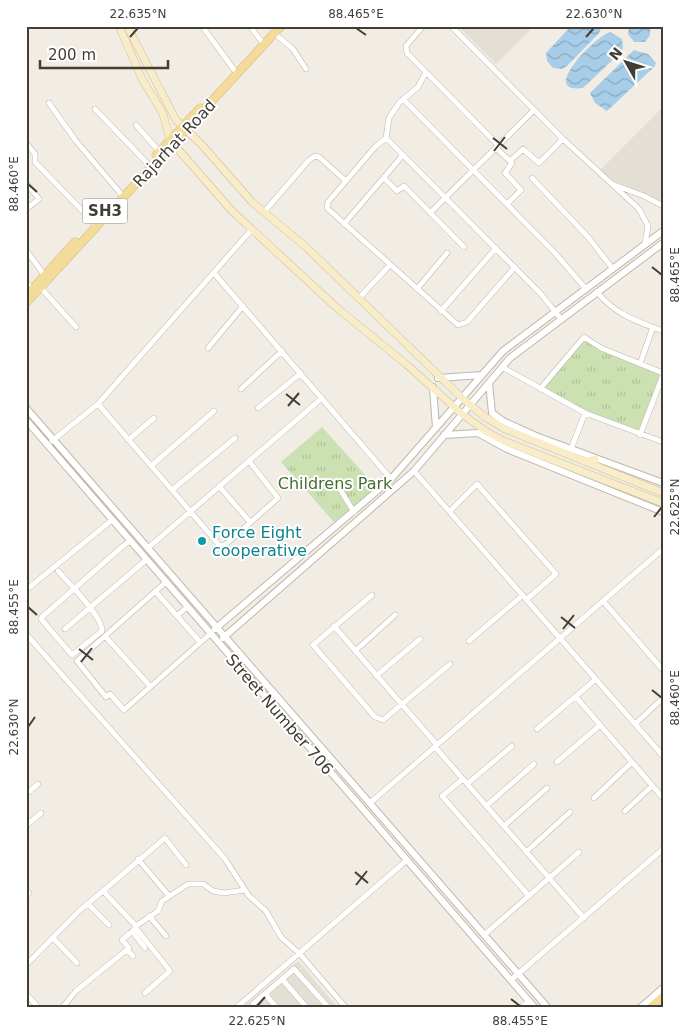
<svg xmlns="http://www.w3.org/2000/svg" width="689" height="1034" font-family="'DejaVu Sans',sans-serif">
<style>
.residential{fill:#e4dfd4}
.grass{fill:url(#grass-tufts)}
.water{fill:url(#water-waves)}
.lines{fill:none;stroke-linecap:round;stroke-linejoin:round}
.minor-casing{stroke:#beb8ac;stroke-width:6}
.tertiary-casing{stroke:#beb8ac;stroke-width:8}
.secondary-casing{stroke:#ccbf99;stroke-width:8}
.primary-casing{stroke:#d6b86e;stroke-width:9}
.minor{stroke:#fff;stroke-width:5}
.tertiary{stroke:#fff;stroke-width:6}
.secondary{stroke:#f8edc8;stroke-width:7}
.primary{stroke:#f3db9c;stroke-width:8}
.ticks{fill:none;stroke:#423e36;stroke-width:2}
.culture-dot{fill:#0f9aa8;stroke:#fff;stroke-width:2}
.labels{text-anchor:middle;stroke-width:4;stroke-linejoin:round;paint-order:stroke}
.shield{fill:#fff;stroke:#7b7872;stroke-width:1}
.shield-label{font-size:15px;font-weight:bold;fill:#423e36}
.street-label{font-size:16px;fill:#423e36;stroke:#fff}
.park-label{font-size:16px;fill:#466d30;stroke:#fff}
.culture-label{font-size:16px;fill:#0d838f;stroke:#fff;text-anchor:start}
.neatline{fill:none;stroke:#423e36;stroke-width:2}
.ticks-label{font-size:12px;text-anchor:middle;fill:#423e36}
</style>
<defs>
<pattern id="grass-tufts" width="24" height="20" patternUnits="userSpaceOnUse" patternTransform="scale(1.25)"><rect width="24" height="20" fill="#cbe1b2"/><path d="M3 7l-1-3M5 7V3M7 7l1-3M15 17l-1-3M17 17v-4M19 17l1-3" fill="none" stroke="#b0c29a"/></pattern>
<pattern id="water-waves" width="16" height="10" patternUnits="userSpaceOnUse" patternTransform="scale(1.25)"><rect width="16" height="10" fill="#a7cde8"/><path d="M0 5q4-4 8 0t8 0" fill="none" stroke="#8aa8bd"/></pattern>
</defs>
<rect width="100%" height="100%" fill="#f1ede5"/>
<path class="residential" d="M458 26H534L496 64Z
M663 107V202L612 180 600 170Z
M298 961 338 1008H242Z"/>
<path class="grass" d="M584 337 607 353 663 373 640 435 540 389Z
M322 427 376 487 334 522 281 462Z"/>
<path class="water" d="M571 26H602L599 33 567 66 562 69 553 68 547 61 546 53Z
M629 26H650V35L645 42H634L628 34Z
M610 32 622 39 623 48 620 53 583 88C538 94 596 36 610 32Z
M634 50 648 54 656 63 654 67 607 111 595 103 590 93Z"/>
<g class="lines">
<g class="minor-casing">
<path id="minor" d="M202 26 235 71
M250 26 262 42
M423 26 406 46 407 53 498 145
M451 26 563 139 639 209 648 226 645 244
M275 34 293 49 306 69
M426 72 418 87 399 103 389 118 386 138 375 147 328 202 327 208 458 325 467 322 515 267
M403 99 554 252 586 289
M49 103 76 141 121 194
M95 109 148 164
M136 125 159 151
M386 138 541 294 561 319
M26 143 35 154V162L97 226
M496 148 512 163 505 173 521 190 507 204
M510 161 523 149 539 163 563 139
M384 178 397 191 404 186 464 247
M532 178 588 237 613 269
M26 183 39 199 26 209
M612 184 644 196 663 206
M264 212 308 161 315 156 319 157 346 181
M430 213 534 110
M344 224 403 155
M26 250 45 276
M214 273 391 479
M26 283 33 289
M41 288 76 327
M417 289 447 253
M597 292C616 315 636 321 663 331
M359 298 390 265
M441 311 496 248
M208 348 243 306
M640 364 653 327
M502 367 585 413 663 442
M241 389 282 351
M540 389 584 337 601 348 663 373
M98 404 220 546 225 545 278 498 249 461
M258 408 301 373
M640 435 663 375
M128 440 154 418
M52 441 98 404 252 229
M571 449 585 413
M151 466 214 411
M414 471 663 756
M219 486 250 522
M338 486 354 512
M172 490 235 438
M450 511 477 484 556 574 527 599
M148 548 322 398
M58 571C68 582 103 617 102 631L72 655 41 619 42 617 123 546 130 541
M26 590 112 520
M155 591 200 642
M372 595 313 645 375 717 383 720 450 664
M603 601 663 670
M177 616 187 607
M334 626 437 745
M65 629 146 560
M26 634 225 859 249 896 266 911 281 937 300 954 346 1008
M105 636 166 582
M469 641 523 595
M355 651 395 615
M376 676 420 639
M150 686 105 636 77 661 106 697 110 694 124 710 210 634
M576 697 663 798
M635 724 663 698
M537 729 596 679
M435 747 584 918
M557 762 599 726
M463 779 442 796 529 896
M467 784 512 746
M26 794 38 784
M594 798 632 762
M370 803 663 549
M486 806 534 764
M625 811 652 786
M26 822 28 824 41 813
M504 826 547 788
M526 852 570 812
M138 859 169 896
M26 896 29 893
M88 904 109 925
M149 916 166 936
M136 926 103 891 165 838 186 865
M136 928 170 971 145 993
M132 931 145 948
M484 935 579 852
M53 938 77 963
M127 950 133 956
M26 965 79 911 103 891
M282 979 307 1008
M511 980 663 849
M26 994 39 1008
M265 994 277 1008
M253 1004 294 969 329 1008
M62 1008 76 991 129 948 122 940 136 928V926L158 911 162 901 188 884H203L213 891 224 893 245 890
M236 1008 407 860
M521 1008 529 1001"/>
</g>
<g class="tertiary-casing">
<path id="tertiary" d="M438 378 482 375
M489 383 492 413 503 421 536 436 663 483
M433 387 436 428
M26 408 548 1008
M26 420 535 1008
M444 435 478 433 507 449 663 512
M215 629 391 479 503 351 663 231
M223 638 414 471 510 358 663 243
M640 1008 663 988"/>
</g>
<g class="secondary-casing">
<path id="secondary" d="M119 26 142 79 154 99
M127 26 176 120 202 145 252 202 306 247 462 398 485 417 505 429 663 493
M152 95 163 114 170 140 232 211 337 308 406 364 462 414 487 432 504 441 663 503
M585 462 595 459"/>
</g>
<g class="primary-casing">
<path id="primary" d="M156 155 200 108
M28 294 75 242
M26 303 281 26
M650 1008 663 997"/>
</g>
<use href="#minor" class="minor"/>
<use href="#tertiary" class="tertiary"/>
<use href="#secondary" class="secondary"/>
<use href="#primary" class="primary"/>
</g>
<path class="ticks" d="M356 28 366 35M130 37 138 28M586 37 594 28M493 138 507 149M494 151 505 137M28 184 37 192M652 267 662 275M286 394 300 405M288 406 299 393M654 517 662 507M28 607 37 615M561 617 575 628M563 629 574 615M79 649 93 660M81 662 92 648M652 690 662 698M28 727 35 717M355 872 368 883M356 885 367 871M511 999 520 1006M257 1006 265 997"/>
<circle class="culture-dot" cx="202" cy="541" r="5"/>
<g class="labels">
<rect class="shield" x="82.5" y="198.5" width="45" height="25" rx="4"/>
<g class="shield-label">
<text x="105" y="216">SH3</text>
</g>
<g class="street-label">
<text transform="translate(174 143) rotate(-47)" y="6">Rajarhat Road</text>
<text transform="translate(280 714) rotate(49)" y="6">Street Number 706</text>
</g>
<g class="park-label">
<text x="335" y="489">Childrens Park</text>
</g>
<g class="culture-label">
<text x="212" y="538">Force Eight<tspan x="212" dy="18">cooperative</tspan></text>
</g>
</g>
<rect width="689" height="1034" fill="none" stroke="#ffffff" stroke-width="55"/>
<g transform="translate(626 62) rotate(309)" stroke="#ffffff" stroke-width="4" paint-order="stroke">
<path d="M0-4L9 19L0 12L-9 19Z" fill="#423e36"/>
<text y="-8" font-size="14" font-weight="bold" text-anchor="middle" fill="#423e36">N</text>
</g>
<path d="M40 60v8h128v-8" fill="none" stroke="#423e36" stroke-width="2.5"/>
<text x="48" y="60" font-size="15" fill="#423e36" stroke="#ffffff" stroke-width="4" paint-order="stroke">200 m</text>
<rect x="28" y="28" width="634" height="978" class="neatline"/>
<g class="ticks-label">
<text x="138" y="18">22.635°N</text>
<text x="356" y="18">88.465°E</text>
<text x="594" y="18">22.630°N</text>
<text transform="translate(14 184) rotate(-90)" y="4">88.460°E</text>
<text transform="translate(675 275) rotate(-90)" y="4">88.465°E</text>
<text transform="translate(675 507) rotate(-90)" y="4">22.625°N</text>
<text transform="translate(14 607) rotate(-90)" y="4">88.455°E</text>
<text transform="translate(675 698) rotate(-90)" y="4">88.460°E</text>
<text transform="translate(14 727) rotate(-90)" y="4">22.630°N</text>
<text x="257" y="1025">22.625°N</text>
<text x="520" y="1025">88.455°E</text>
</g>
</svg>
